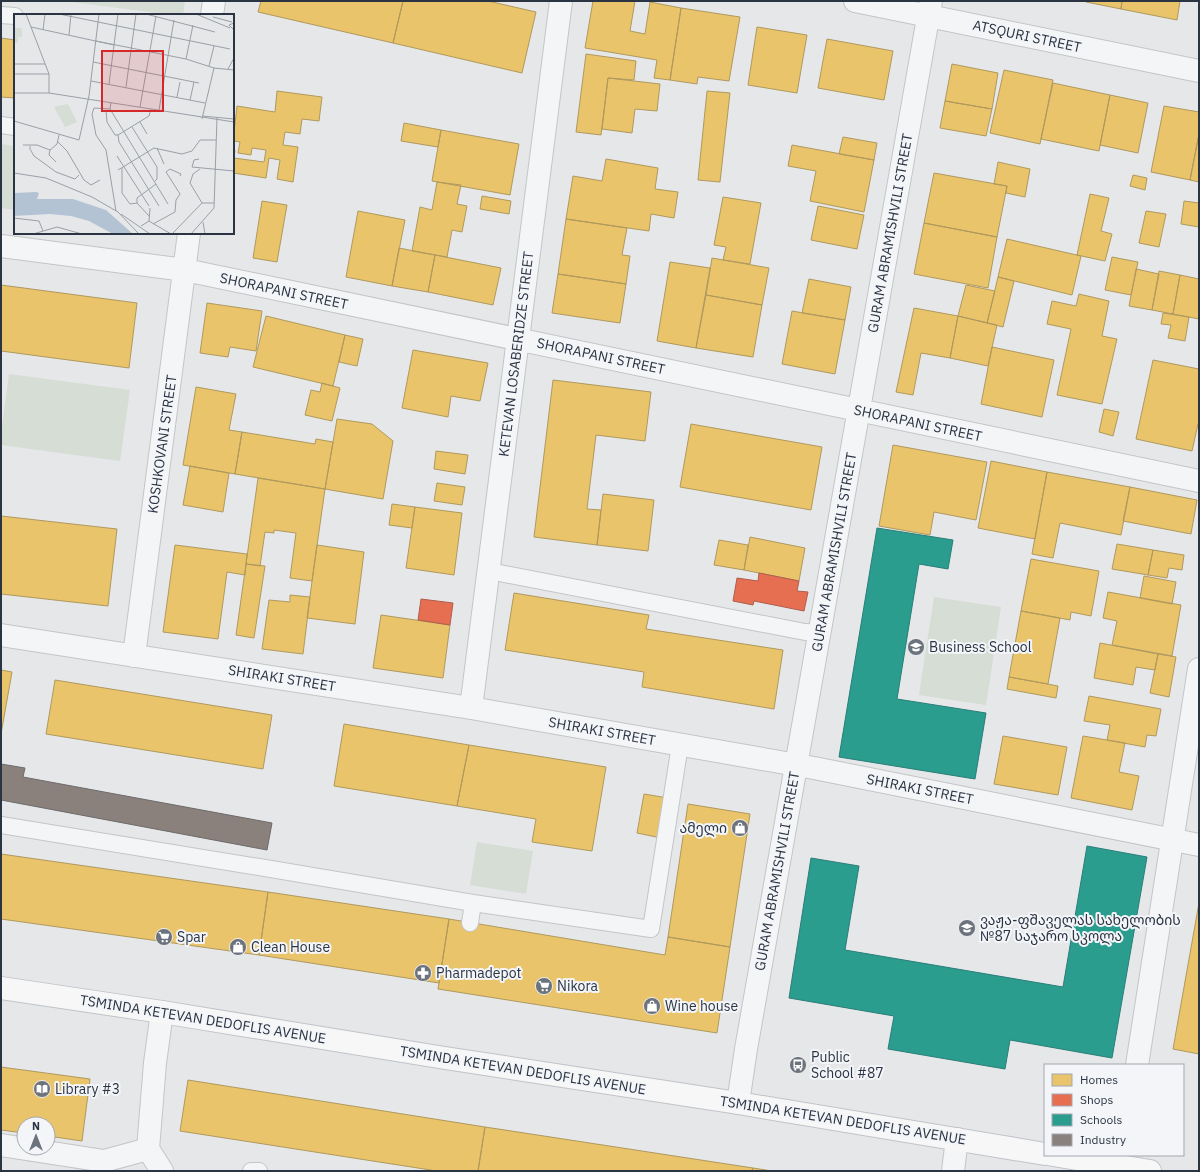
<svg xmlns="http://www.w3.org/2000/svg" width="1200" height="1172" font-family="'IBM Plex Sans','Noto Sans Georgian',sans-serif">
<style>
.green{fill:#d5ddd5}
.homes{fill:#e9c46a;stroke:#b0995e}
.shops{fill:#e76f51;stroke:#af5d4d}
.schools{fill:#2a9d8f;stroke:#2a7e78}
.industry{fill:#8a817c;stroke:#6e6a6b}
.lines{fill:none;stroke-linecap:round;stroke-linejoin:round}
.lane-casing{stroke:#c3c5c7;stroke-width:18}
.street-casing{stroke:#c3c5c7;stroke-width:24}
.primary-casing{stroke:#c0c3c7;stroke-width:24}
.lane{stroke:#f4f5f6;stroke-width:16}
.street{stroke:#f4f5f6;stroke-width:22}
.primary{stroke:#f7f7f8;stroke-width:22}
.labels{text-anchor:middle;stroke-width:4;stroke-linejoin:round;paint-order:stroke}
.street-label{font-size:14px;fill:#2b3443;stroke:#f3f5f8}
.poi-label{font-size:14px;fill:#2b3443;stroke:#f3f5f8;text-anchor:start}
.inset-road{fill:none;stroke:#9b9fa7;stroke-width:1}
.view{fill:#d62828;fill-opacity:0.15;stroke:#d62828;stroke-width:2}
.inset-edge{fill:none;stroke:#2b3443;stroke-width:2}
</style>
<rect width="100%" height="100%" fill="#e5e7e9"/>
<path class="green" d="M64 1H185L183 15H172Z
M1 144 15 146V210L1 208Z
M9 374 130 390 120 461 1 445V433Z
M934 597 1001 607 986 705 919 695Z
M477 842 533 851 526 894 470 885Z"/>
<path class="homes" d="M261 1H403L393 43 258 12Z
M403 1H488L536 12 522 73 393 43Z
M593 1H635L630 31 645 34 650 2 681 8 670 80 654 78 657 60 585 48Z
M1087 1H1122L1121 9 1086 2Z
M1122 1H1180L1177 20 1121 9Z
M681 8 740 17 729 81 698 77 697 84 670 80Z
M757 27 807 35 797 93 748 85Z
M1 38 15 40V98L1 97Z
M827 39 893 51 884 100 818 88Z
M586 54 636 61 634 80 608 78 601 135 576 132Z
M952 64 998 73 992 109 945 101Z
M1004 70 1053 80 1040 144 990 133Z
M608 78 660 84 657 111 635 109 632 133 602 129Z
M1053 83 1110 95 1099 151 1041 139Z
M277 91 322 97 319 121 302 119 300 134 285 132 283 145 298 147 293 182 277 179 280 160 269 158 266 178 233 173V150H235L234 158 264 162 266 150 252 148 251 155 238 153 240 142 233 141 237 106 275 112Z
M707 91 730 93 720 182 698 180Z
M1110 95 1148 103 1138 153 1100 145Z
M945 101 992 109 986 136 940 128Z
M1164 106 1199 112V134L1190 180 1151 172Z
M404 123 441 130 438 147 401 141Z
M441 130 519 144 510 195 432 181Z
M1199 134V182L1190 180Z
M843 137 877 143 874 160 839 154Z
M792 145 874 160 864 212 810 201 816 171 788 166Z
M606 159 658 168 655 189 678 192 674 218 651 214 649 231 566 219 573 176 602 181Z
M998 162 1030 169 1025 197 1006 193 1007 186 994 184Z
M934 173 1007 186 997 237 924 223Z
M1133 175 1147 178 1145 190 1130 186Z
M437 182 461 185 457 204 467 206 462 232 452 230 447 257 412 251 420 207 432 210Z
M1090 194 1109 198 1101 231 1112 234 1105 261 1077 255Z
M482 196 511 201 509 214 480 209Z
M723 197 761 203 750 264 723 260 726 247 714 245Z
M262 201 287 205 277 262 253 258Z
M1184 201 1199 203V227L1181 224Z
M818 206 864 215 857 249 811 240Z
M358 211 405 220 392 286 346 277Z
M1146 211 1166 214 1159 247 1139 243Z
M566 219 627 228 622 255 630 256 626 284 558 274Z
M924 223 997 237 988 288 914 274Z
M1007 239 1081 256 1072 295 998 277Z
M399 248 435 255 428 292 392 286Z
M435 255 501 268 493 305 428 292Z
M1112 257 1138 262 1131 295 1105 290Z
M712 258 769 268 762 305 706 295Z
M670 262 710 268 696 348 657 341Z
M1136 269 1159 274 1152 310 1129 306Z
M1159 271 1180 275 1173 314 1152 310Z
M558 274 626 284 620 323 552 313Z
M1180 275 1199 279V319L1173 314Z
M998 277 1014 281 1003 327 987 323Z
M809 279 851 287 845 320 802 313Z
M1 285 137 303 129 368 1 351Z
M966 285 995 291 987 323 958 316Z
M1079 294 1109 301 1102 336 1117 339 1102 404 1057 395 1071 329 1047 324 1052 301 1076 306Z
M706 295 762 305 753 357 696 348Z
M207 303 262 311 256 351 230 347 228 357 200 353Z
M914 308 958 316 950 358 921 353 913 395 896 392Z
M792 311 845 320 835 374 782 364Z
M1163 313 1189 317 1185 341 1168 338 1171 325 1161 324Z
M266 316 345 335 333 386 253 367Z
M958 316 997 325 988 366 950 358Z
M345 335 363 339 357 366 339 362Z
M992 347 1054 360 1042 417 981 404Z
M413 350 488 363 480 401 451 396 448 417 402 408Z
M1153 360 1199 369V424H1198L1192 451 1136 439Z
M553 380 651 392 645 441 596 435 587 509 601 510 597 545 534 537Z
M322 383 340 388 332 421 305 415 311 390 320 392Z
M196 387 236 394 229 430 242 432 235 474 183 465Z
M1104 409 1119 412 1113 436 1099 432Z
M337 419 372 424 393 441 383 499 325 489Z
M691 424 822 447 811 510 680 487Z
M242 432 315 444 316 439 333 442 325 489 235 474Z
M893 445 987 462 976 520 934 512 930 535 879 526Z
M436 451 468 455 465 474 434 469Z
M991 461 1047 472 1035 539 978 528Z
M190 466 229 473 223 512 183 505Z
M1047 472 1130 487 1121 535 1060 523 1053 558 1032 554Z
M258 478 325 489 312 581 290 578 296 533 274 530V533L265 532 260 566 246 564Z
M437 483 465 487 462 505 434 501Z
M1130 487 1197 500 1191 534 1123 521Z
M603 494 654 500 648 551 597 545Z
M392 504 415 507 412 528 389 525Z
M415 507 462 513 454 575 406 568Z
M1 516 117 529 108 606 1 594Z
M750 537 805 548 799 581 744 570Z
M719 540 748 545 744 570 714 565Z
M1117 544 1153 550 1148 575 1112 569Z
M175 545 247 554 245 575 227 572 218 639 163 632Z
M317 545 364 552 355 624 307 618Z
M1153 550 1184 555 1182 570 1169 568 1167 578 1148 575Z
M1031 559 1099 571 1091 616 1071 612 1070 620 1021 611Z
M246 564 265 566 254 638 236 635Z
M1144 576 1176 582 1172 604 1140 598Z
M1108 592 1181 605 1172 656 1112 645 1117 621 1103 618Z
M514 593 649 615 646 629 783 650 774 709 642 687 644 672 505 650Z
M290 595 310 597 303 654 262 649 269 600 290 602Z
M1021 611 1060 618 1048 684 1009 677Z
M381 615 450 625 443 678 373 668Z
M1100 643 1158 654 1155 670 1136 667 1133 685 1094 678Z
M1158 654 1176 657 1169 697 1150 693Z
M1 670 12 672 1 734Z
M1009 677 1058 686 1056 698 1007 689Z
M55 680 272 715 263 769 46 734Z
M1089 696 1161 709 1156 736 1147 735 1145 747 1107 740 1110 725 1084 721Z
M344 724 469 745 457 806 334 786Z
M1003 736 1067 747 1058 795 994 784Z
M1083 736 1125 743 1119 772 1139 776 1132 810 1071 798Z
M469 745 606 767 592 851 532 842 536 819 457 806Z
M644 794 668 798 661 838 637 833Z
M688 804 750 814 730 947 668 937Z
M1 854 268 892 259 955 1 919Z
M268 892 449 919 439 983 259 955Z
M1199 903V1054L1173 1049Z
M449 919 665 955 668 937 730 947 717 1033 438 989Z
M1 1067 90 1079 82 1141 48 1136V1124H24V1133L1 1130Z
M188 1080 485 1127 478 1171H437L180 1131Z
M485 1127 753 1168 752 1171H478Z
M753 1168 772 1171H752Z"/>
<path class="shops" d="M759 573 799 581 797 591 808 592 804 611 754 601 753 605 733 601 737 578 758 581Z
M421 599 453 603 450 625 418 620Z"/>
<path class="schools" d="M877 528 953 540 948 569 919 564 897 699 986 713 975 779 839 757Z
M1087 846 1147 857 1112 1058 1010 1040 1005 1069 888 1049 894 1016 789 998 811 858 859 866 845 950 1063 987Z"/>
<path class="industry" d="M1 764 25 768 23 777 272 823 267 850 1 800Z"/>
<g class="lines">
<g class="lane-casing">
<path id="lane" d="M1 15 15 16
M1 125 15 127
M489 571 805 632 819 633
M1 825 265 868 473 903
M470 923 473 903 651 929 680 745
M251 1171H259"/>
</g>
<g class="street-casing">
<path id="street" d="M855 1 1199 71
M212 15 214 1
M1 246 185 270 1199 481
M1 635 471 708 814 768 1199 845
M134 656 189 233
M471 708 561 1
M1137 1065 1199 669
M738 1103 746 1049 931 1
M1 1145 104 1161 148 1149
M162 1171 148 1149 155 1063 162 1012
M953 1171 957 1139"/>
</g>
<g class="primary-casing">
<path id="primary" d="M1 988 162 1012 445 1058 738 1103 1045 1154
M1053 1155 1150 1171"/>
</g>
<use href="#lane" class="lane"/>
<use href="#street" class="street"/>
<use href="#primary" class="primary"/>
</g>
<defs>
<g id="school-disc" transform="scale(0.9)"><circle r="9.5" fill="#6c737d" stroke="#f3f5f8"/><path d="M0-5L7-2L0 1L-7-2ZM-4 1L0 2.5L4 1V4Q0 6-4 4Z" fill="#fff"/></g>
<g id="shop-disc" transform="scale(0.9)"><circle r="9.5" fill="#6c737d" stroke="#f3f5f8"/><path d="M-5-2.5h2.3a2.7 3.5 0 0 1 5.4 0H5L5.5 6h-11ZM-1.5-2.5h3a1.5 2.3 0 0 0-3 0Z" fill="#fff"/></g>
<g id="supermarket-disc" transform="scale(0.9)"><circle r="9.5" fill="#6c737d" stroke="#f3f5f8"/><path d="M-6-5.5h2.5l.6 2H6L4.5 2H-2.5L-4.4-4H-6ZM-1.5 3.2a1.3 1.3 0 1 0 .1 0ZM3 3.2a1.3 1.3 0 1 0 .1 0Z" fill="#fff"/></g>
<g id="pharmacy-disc" transform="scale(0.9)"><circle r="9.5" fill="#6c737d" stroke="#f3f5f8"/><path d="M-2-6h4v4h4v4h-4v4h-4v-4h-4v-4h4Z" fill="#fff"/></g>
<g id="bus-disc" transform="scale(0.9)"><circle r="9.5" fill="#6c737d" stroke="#f3f5f8"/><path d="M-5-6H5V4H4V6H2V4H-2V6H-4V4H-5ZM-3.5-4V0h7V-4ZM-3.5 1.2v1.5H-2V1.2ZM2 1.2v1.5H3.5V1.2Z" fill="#fff"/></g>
<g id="library-disc" transform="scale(0.9)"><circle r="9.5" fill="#6c737d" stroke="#f3f5f8"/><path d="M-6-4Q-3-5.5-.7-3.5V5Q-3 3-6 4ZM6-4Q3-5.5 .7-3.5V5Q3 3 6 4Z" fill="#fff"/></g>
</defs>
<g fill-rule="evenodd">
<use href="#school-disc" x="916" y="647"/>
<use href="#shop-disc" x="740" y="828"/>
<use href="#school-disc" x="967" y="928"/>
<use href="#supermarket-disc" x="164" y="937"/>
<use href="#shop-disc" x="238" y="947"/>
<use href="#pharmacy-disc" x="423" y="973"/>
<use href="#supermarket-disc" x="544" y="986"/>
<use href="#shop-disc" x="652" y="1006"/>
<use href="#bus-disc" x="798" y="1065"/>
<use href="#library-disc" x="42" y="1089"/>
</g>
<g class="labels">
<g class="street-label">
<text transform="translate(1027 36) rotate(12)" y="5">ATSQURI STREET</text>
<text transform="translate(890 233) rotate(-80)" y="5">GURAM ABRAMISHVILI STREET</text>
<text transform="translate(284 291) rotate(12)" y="5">SHORAPANI STREET</text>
<text transform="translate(516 354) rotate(-83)" y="5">KETEVAN LOSABERIDZE STREET</text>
<text transform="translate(601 356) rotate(12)" y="5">SHORAPANI STREET</text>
<text transform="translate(918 423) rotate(12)" y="5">SHORAPANI STREET</text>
<text transform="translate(162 444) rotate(-82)" y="5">KOSHKOVANI STREET</text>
<text transform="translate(834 552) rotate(-80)" y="5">GURAM ABRAMISHVILI STREET</text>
<text transform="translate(282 678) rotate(9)" y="5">SHIRAKI STREET</text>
<text transform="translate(602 731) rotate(10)" y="5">SHIRAKI STREET</text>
<text transform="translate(920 789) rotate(11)" y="5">SHIRAKI STREET</text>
<text transform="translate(777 871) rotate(-80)" y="5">GURAM ABRAMISHVILI STREET</text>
<text transform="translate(203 1019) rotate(9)" y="5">TSMINDA KETEVAN DEDOFLIS AVENUE</text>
<text transform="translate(523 1070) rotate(9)" y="5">TSMINDA KETEVAN DEDOFLIS AVENUE</text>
<text transform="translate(843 1120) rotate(9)" y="5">TSMINDA KETEVAN DEDOFLIS AVENUE</text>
</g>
<g class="poi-label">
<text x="929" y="652">Business School</text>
<text x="727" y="833" text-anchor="end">ამელი</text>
<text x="980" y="925">ვაჟა-ფშაველას სახელობის<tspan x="980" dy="16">№87 საჯარო სკოლა</tspan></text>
<text x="177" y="942">Spar</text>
<text x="251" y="952">Clean House</text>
<text x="436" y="978">Pharmadepot</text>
<text x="557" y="991">Nikora</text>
<text x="665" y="1011">Wine house</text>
<text x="811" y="1062">Public<tspan x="811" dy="16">School #87</tspan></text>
<text x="55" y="1094">Library #3</text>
</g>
</g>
<g transform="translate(14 14)">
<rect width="220" height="220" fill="#e5e7e9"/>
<path d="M0 14H7L8 17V23H4V29H0ZM54 90 63 108 51 113 40 93Z" fill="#d5ddd5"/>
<path d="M22 178 25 179 23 185H59L92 196 119 220H99L75 207 57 202 36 200 0 202V179Z" fill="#b4c3d3"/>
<path class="inset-road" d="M12 0 35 60V79M45 0 216 35M132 0 201 18M182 0 216 14M199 3 218 8M220 9 215 11 220 16M17 13 100 31M29 16 31 0M55 21 57 0M82 27 172 45 200 54M172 45 179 11M79 48 185 69M0 50H31M195 52 200 32M214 55 220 44M0 60H35M77 67 191 89M95 70 104 0M112 73 122 0M0 79H35L220 108M163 83 166 68M176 86 180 68M97 88 96 95 154 190M126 93 142 2M96 95 80 94 78 100 82 121 92 136 102 197M92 96 93 108 101 121H104M145 96 160 6M188 102 220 105M188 105 200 54 220 56M0 107 65 126 75 82 85 0M126 108 133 120M118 113 143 153V165L141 167M104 121 105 128 145 192M104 121 135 102 137 95M44 128 53 137 70 166 77 171 86 166M9 131H23L36 136M16 132V135L20 142 42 158 61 165 65 161M143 134 150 150M36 136 43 130 45 121M36 136 35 141 42 148M103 142 135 192M185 145 180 146 178 153 220 157M108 154V179L116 190 123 189M186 155 179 160 176 169 188 189M104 156 140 134 168 140 178 137 186 126H202M0 159 32 164 78 183 104 198 125 220M107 200 136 220M136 203 123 189V184L142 170M0 204 25 207 29 217M135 207 157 220M189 208 191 220M139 210 161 198 162 186 166 180 152 158 156 155 167 160 166 162M127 212 135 207 136 194M19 220 43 213 68 220M158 220 188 189H200M177 220 200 194 203 104"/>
<path class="view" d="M88 37H149V97H88Z"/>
<rect width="220" height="220" class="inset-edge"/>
</g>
<rect width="1200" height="1172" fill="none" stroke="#2b3443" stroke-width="4"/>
<rect x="1044" y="1064" width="140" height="92" fill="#f3f5f8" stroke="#a3a8b0"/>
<rect x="1052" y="1074" width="20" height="12" fill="#e9c46a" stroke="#a3a8b0"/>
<text x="1080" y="1084" font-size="12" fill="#2b3443">Homes</text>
<rect x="1052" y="1094" width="20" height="12" fill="#e76f51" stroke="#a3a8b0"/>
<text x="1080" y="1104" font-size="12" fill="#2b3443">Shops</text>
<rect x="1052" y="1114" width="20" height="12" fill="#2a9d8f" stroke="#a3a8b0"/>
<text x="1080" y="1124" font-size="12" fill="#2b3443">Schools</text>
<rect x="1052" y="1134" width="20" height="12" fill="#8a817c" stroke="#a3a8b0"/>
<text x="1080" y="1144" font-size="12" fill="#2b3443">Industry</text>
<g transform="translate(36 1136)"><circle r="19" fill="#f3f5f8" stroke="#a3a8b0"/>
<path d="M0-3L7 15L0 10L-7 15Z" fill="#6c737d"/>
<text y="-6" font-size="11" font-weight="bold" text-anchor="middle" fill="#2b3443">N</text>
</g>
</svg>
